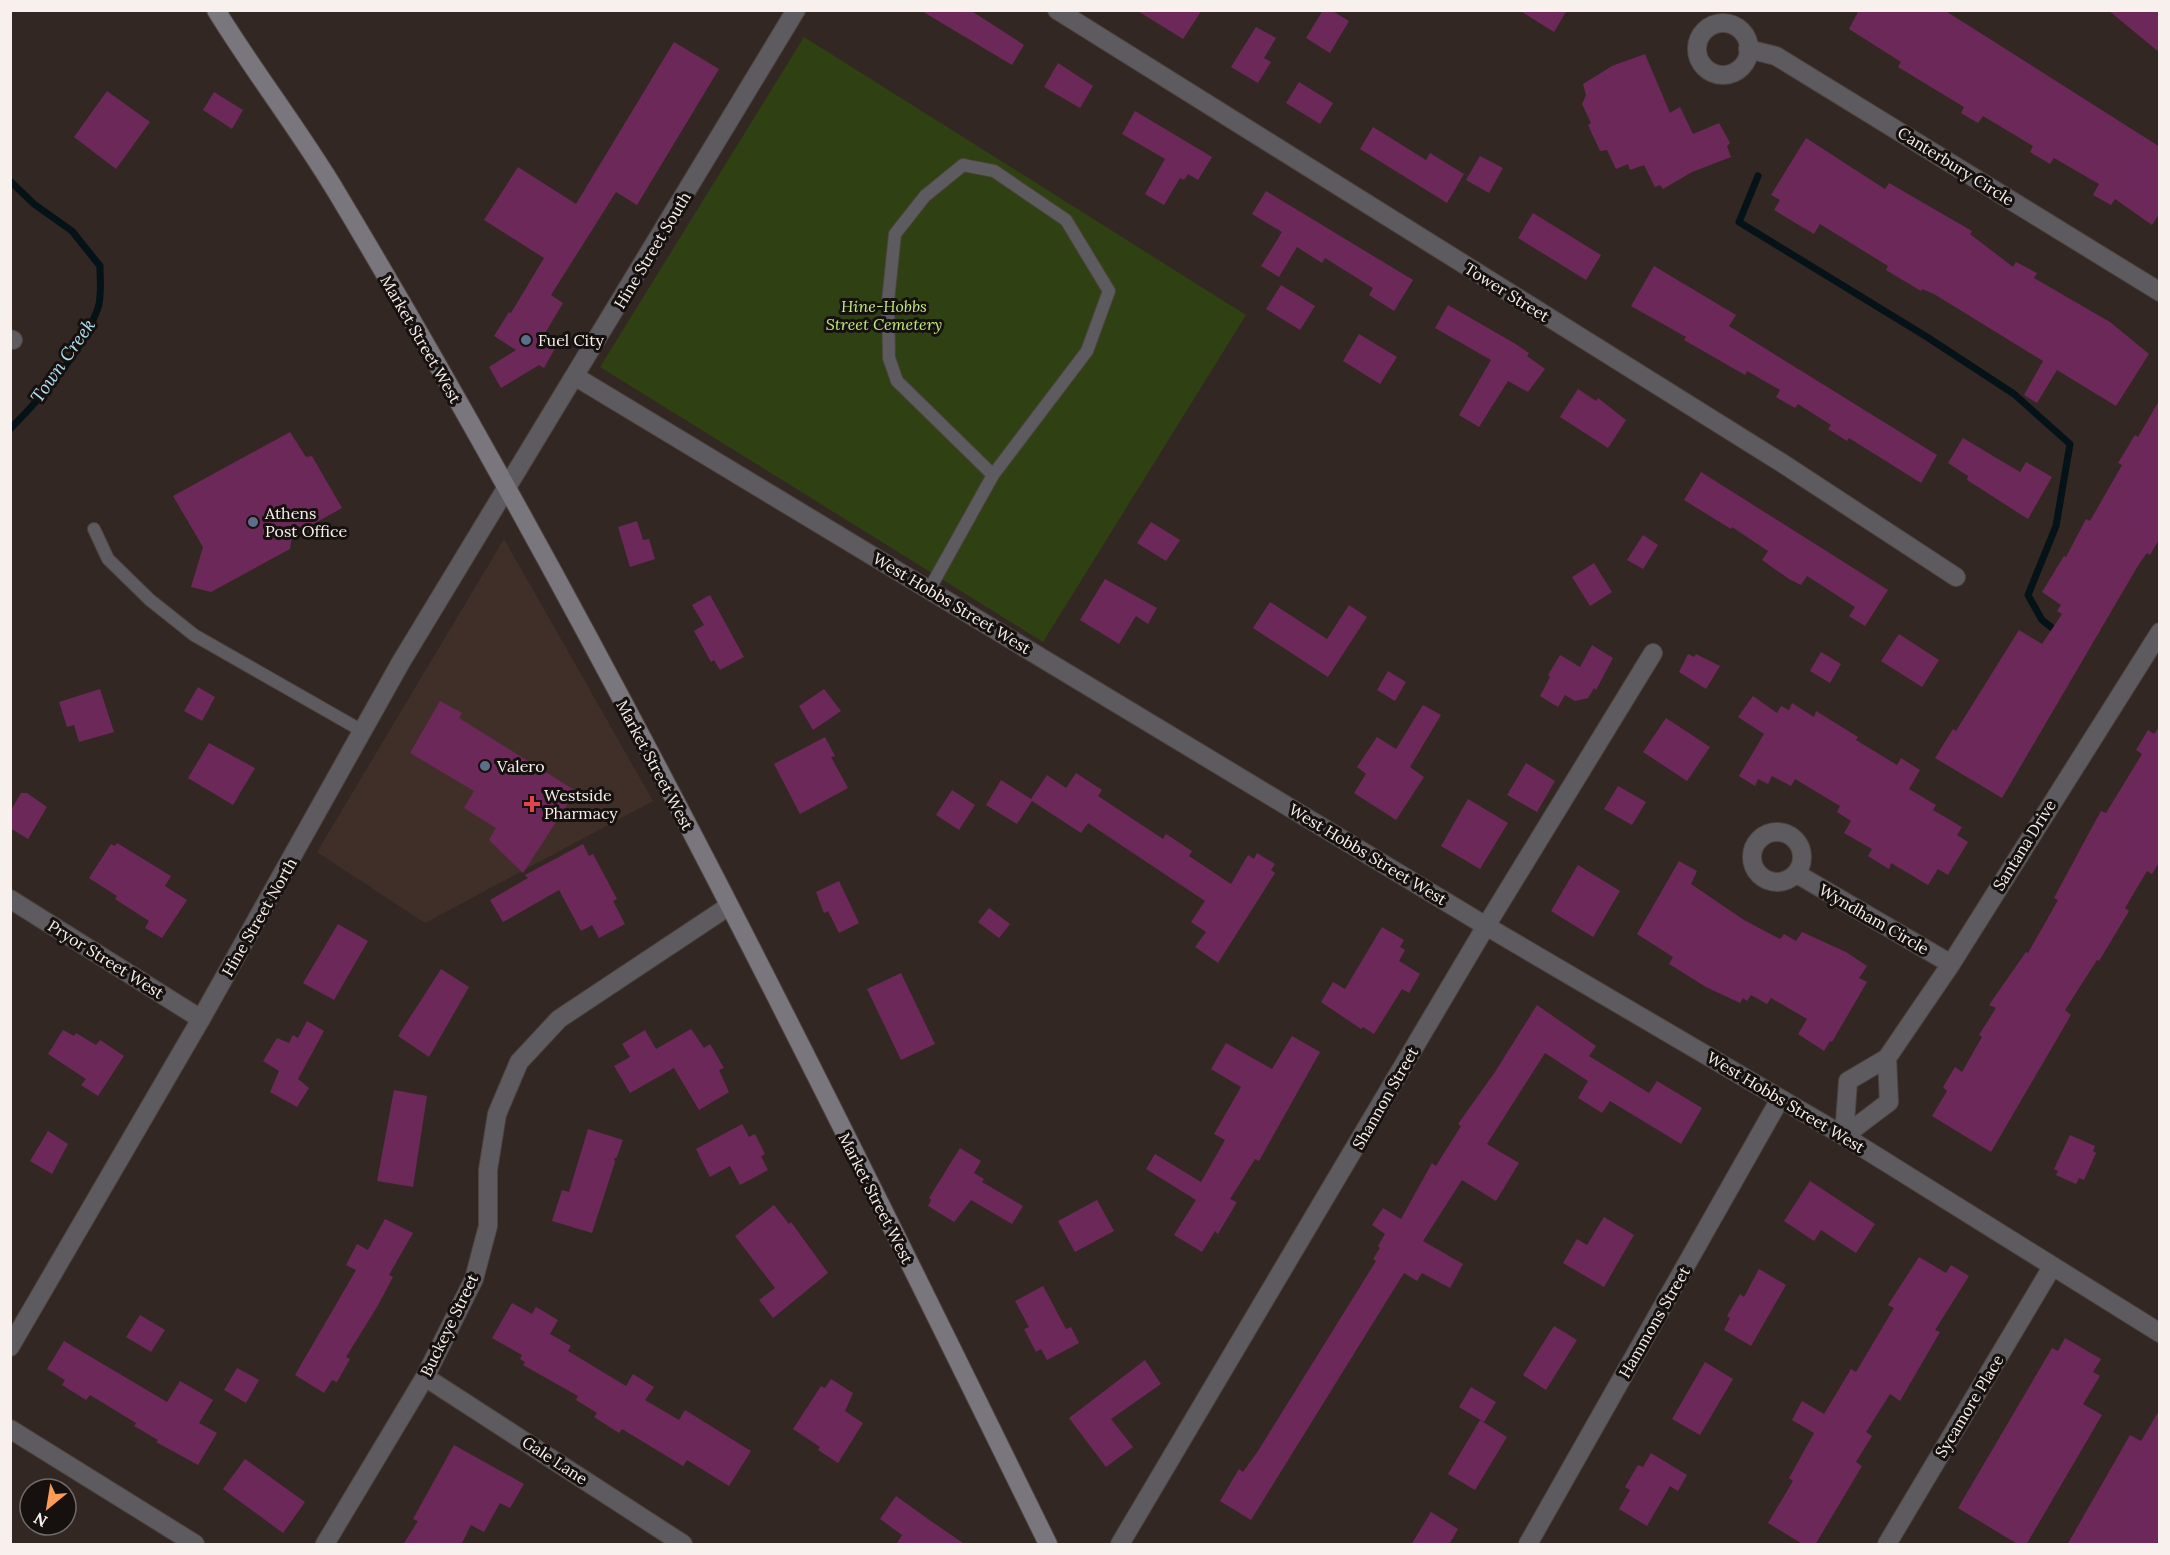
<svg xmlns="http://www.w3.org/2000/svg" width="2170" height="1555" font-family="Lora,serif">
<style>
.built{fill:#402f29}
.green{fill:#2f4012}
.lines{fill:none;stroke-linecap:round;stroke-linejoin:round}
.stream{stroke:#051318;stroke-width:7}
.building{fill:#6d285a}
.service-casing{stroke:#4e433f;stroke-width:14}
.minor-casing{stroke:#4e433f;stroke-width:20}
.tertiary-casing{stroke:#4e433f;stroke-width:20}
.secondary-casing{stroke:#4e433f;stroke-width:20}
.service{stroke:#5d5b5f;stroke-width:12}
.minor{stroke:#5d5b5f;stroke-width:18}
.tertiary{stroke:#5d5b5f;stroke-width:18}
.secondary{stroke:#7a767d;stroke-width:18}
.service-dot{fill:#5c6f8a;stroke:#16110f;stroke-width:2}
.health-dot{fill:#e0444e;stroke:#16110f;stroke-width:2}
.labels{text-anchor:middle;stroke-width:6;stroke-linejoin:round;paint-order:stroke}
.street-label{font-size:16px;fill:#f7f0ed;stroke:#16110f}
.park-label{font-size:16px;font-style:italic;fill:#c0ed7f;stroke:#16110f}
.poi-label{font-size:16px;fill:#f7f0ed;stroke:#16110f;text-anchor:start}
.water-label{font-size:18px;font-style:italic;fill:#afe1f5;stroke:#16110f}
</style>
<rect width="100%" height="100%" fill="#322723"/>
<path class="built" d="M504 539 653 801 425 923 317 852Z"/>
<path class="green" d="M804 37 1246 315 1043 642 600 367Z"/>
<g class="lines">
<path class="stream" d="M1758 176 1739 222 1927 337 2014 394 2070 444 2056 526 2028 595 2042 620 2051 627
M10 181 34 204 72 231 100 266C100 279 102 296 98 308 83 351 42 397 10 429"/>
</g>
<path class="building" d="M920 10H970L1024 45 1012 65Z
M1136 10H1202L1183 39Z
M1323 10H1331L1349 21 1330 53 1306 38Z
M1519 10H1567L1554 32Z
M1859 10H1944L2160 147V213L2152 225 2115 199 2111 205 2093 195 2099 184 2054 158 2050 164 2030 152 2033 146 1983 116 1978 123 1961 113 1964 107 1898 67 1901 62 1849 29Z
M2108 10H2160V53Z
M1256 27 1276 38 1264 58 1271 62 1258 83 1231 67Z
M674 42 719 69 637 205 616 192 551 295 563 303 544 335 558 343 544 368 539 365 501 388 489 367 516 350 494 336 509 312 511 313 544 258 484 220 518 167 576 204Z
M1645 54 1670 113 1680 107 1693 134 1719 123 1730 143 1727 146 1731 157 1692 172 1663 189 1660 185 1655 187 1644 165 1630 170 1628 164 1616 169 1607 150 1600 151 1588 125 1591 123 1582 104 1586 95 1583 84 1612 66Z
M1058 63 1093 86 1080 108 1044 87Z
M1299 82 1333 103 1320 124 1286 103Z
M107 91 150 122 116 169 74 137Z
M214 92 243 110 232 129 203 110Z
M1135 111 1212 157 1198 180 1188 174 1184 180 1180 178 1164 205 1145 194 1165 159 1122 134Z
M1373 127 1426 160 1430 153 1464 174 1447 203 1360 149Z
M1806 138 1885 189 1889 183 1972 231 1970 234 2013 267 2016 262 2037 273 2034 278 2110 322 2149 354 2116 406 2057 370 2037 403 2024 395 2043 361 1934 294 1922 289 1921 291 1886 270 1888 266 1820 224 1814 234 1774 210 1780 200 1771 195Z
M1480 156 1503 168 1489 193 1466 180Z
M1266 191 1413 280 1394 311 1369 295 1373 288 1325 258 1322 263 1297 247 1279 277 1261 266 1282 232 1252 214Z
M1533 213 1601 255 1586 280 1518 238Z
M1654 266 1736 315 1729 326 1937 455 1921 483 1849 438 1847 441 1828 429 1831 425 1798 404 1795 408 1776 397 1780 390 1747 371 1745 375 1684 340 1686 337 1631 306Z
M1281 285 1315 306 1300 330 1266 309Z
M1448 305 1514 343 1529 353 1527 356 1545 369 1528 392 1508 381 1479 427 1459 415 1491 360 1435 328Z
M1359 334 1397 357 1380 384 1343 361Z
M1578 389 1596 401 1598 398 1626 420 1608 448 1560 417Z
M2160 399V538L2150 555 2147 553 2139 564 2002 798 1935 758 1953 729 1956 731 2019 630 2042 644 2062 614 2057 611 2061 605 2042 592 2064 556 2066 557 2086 519 2090 521 2122 465 2118 463 2135 435 2138 437Z
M290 432 306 457 312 456 342 508 292 536 290 549 211 592 191 587 203 547 173 496Z
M1963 438 2020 472 2026 462 2052 477 2028 519 1967 480 1968 476 1948 463Z
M1701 472 1888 590 1865 626 1849 616 1855 607 1807 576 1801 585 1789 579 1762 560 1768 551 1732 527 1731 529 1684 500Z
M637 521 643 540 649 539 655 559 630 567 618 527Z
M1151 522 1180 540 1166 561 1137 543Z
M1643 535 1658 545 1643 569 1627 560Z
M1594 563 1612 592 1590 606 1572 577Z
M1105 579 1157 608 1148 624 1136 616 1119 644 1080 620Z
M710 595 744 657 720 670 714 660 711 662 694 631 704 625 692 605Z
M1270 602 1327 639 1349 605 1367 617 1328 677 1253 628Z
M1899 634 1939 660 1922 687 1881 661Z
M1592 645 1613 658 1596 690 1594 688 1588 698 1575 701 1565 695 1558 707 1540 696 1550 677 1548 675 1560 655 1580 667Z
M1821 652 1841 664 1830 683 1810 671Z
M1688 654 1694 657 1696 654 1720 666 1706 689 1679 672Z
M1388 671 1406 682 1395 701 1377 690Z
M198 687 215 697 202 721 184 711Z
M100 689 114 732 79 742 74 725 67 727 59 702Z
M824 689 841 711 813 730 799 706Z
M1753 696 1777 713 1781 706 1789 710 1792 703 1814 717 1816 711 1858 737 1856 740 1897 765 1901 758 1920 770 1909 789 1936 805 1933 810 1962 827 1957 835 1968 842 1948 875 1938 869 1928 885 1891 863 1889 869 1868 856 1872 849 1844 833 1851 821 1837 812 1840 806 1795 779 1791 786 1772 776 1768 784 1758 779 1755 786 1739 776 1764 734 1738 717Z
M440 701 462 713 459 718 576 791 523 873 489 840 496 828 464 808 474 791 410 753Z
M1423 705 1441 715 1410 767 1424 777 1396 820 1354 793 1366 774 1357 767 1377 737 1396 749Z
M1666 718 1710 747 1687 781 1643 752Z
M2160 726V861L2152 874 2147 871 2125 908 2129 911 2099 961 2097 960 2065 1010 2071 1015 1991 1152 1932 1116 1947 1091 1943 1087 1955 1067 1962 1072 1982 1037 1979 1035 1996 1008 1989 1005 2026 952 2028 953 2058 900 2054 898 2090 831 2101 811 2106 813 2142 754 2136 750 2148 730 2154 734Z
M825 737 835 756 831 757 848 788 800 814 774 764Z
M209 743 255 768 233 805 188 778Z
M1526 763 1555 781 1537 812 1507 795Z
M1076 773 1102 790 1098 796 1163 839 1166 834 1192 851 1189 856 1231 884 1248 855 1254 859 1257 853 1275 864 1271 870 1275 873 1218 963 1195 947 1206 932 1191 922 1205 901 1088 823 1081 833 1032 801 1017 824 986 805 1001 780 1031 799 1047 775 1066 788Z
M1618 786 1646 802 1632 825 1604 809Z
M952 790 975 805 959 830 936 815Z
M21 793H27L47 807 28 839 10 828V812Z
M1468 799 1508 823 1480 869 1441 846Z
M117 843 171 876 165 886 187 900 162 938 145 928 149 921 115 899 117 896 89 878 111 844 115 846Z
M583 844 589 856 593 854 617 899 613 901 625 924 599 938 592 925 581 931 559 890 503 922 490 900 528 878 525 875Z
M1679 861 1697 871 1691 884 1744 920 1780 939 1784 934 1796 941 1802 932 1846 952 1867 966 1859 978 1867 982 1832 1042 1830 1041 1824 1051 1798 1034 1807 1019 1771 998 1767 1004 1751 995 1747 1001 1743 998 1740 1003 1706 987 1669 964 1673 957 1637 934Z
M1578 865 1620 891 1593 937 1551 911Z
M839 881 859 923 839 933 828 911 824 913 816 892Z
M989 908 1010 924 999 938 978 922Z
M338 924 368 941 334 1000 303 983Z
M1382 927 1404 940 1400 947 1405 950 1399 961 1420 974 1409 993 1402 989 1374 1034 1363 1027 1361 1029 1321 1002 1333 982 1345 989Z
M441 969 469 987 429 1057 398 1036Z
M901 973 935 1044 901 1060 867 989Z
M1537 1005 1596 1046 1589 1056 1649 1093 1657 1081 1702 1108 1681 1144 1610 1101 1602 1113 1578 1098 1588 1081 1545 1053 1487 1144 1519 1163 1496 1201 1462 1180 1423 1241 1463 1264 1450 1288 1422 1273 1417 1281 1404 1273 1251 1520 1220 1501 1239 1469 1243 1472 1258 1451 1376 1261 1373 1259 1380 1248 1378 1246 1385 1234 1372 1225 1383 1208 1401 1219 1432 1163 1436 1166 1461 1126 1458 1124 1495 1072Z
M307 1021 324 1031 298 1079 309 1088 297 1107 270 1092 279 1071 263 1061 277 1038 289 1043 293 1035 298 1038Z
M691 1029 704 1048 710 1044 724 1068 719 1070 729 1092 699 1110 674 1068 630 1093 614 1066 630 1057 622 1044 645 1030 656 1049Z
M63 1030 74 1036 76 1033 96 1045 100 1040 124 1056 98 1096 81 1085 86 1079 48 1054Z
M1292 1036 1320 1052 1259 1161 1255 1159 1230 1199 1237 1202 1218 1234 1215 1231 1202 1252 1174 1235 1196 1200 1146 1169 1155 1154 1201 1182 1225 1140 1214 1134 1241 1087 1211 1069 1226 1043 1272 1069Z
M394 1090 427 1096 413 1187 377 1181Z
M742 1124 749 1137 755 1134 765 1154 761 1156 768 1170 740 1185 730 1166 710 1177 696 1149Z
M588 1129 623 1140 617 1157 614 1159 615 1162 592 1233 552 1221 562 1190 569 1192Z
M48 1131 68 1144 52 1174 30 1161Z
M2070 1135 2095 1146 2093 1151 2096 1153 2084 1180 2079 1178 2076 1184 2056 1175 2058 1171 2054 1169Z
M960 1148 981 1161 974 1173 984 1179 982 1182 1023 1206 1012 1224 971 1200 954 1222 928 1206 931 1200 929 1198Z
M1810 1181 1875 1224 1856 1253 1821 1230 1814 1241 1784 1221Z
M1097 1200 1114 1231 1075 1252 1058 1221Z
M774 1205 789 1224 791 1222 828 1273 773 1318 759 1300 775 1288 735 1236Z
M1604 1217 1634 1235 1604 1287 1563 1263 1577 1239 1587 1245Z
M385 1219 413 1233 389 1275 393 1277 377 1307 346 1357 350 1359 337 1382 332 1380 324 1393 295 1375 356 1270 346 1265 357 1244 368 1250Z
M1919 1257 1946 1273 1951 1265 1969 1276 1935 1330 1940 1332 1900 1401 1890 1394 1866 1432 1872 1436 1856 1462 1862 1466 1815 1545H1804L1768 1523 1793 1481 1789 1478 1814 1433 1792 1420 1802 1401 1824 1414 1851 1369 1856 1372 1894 1308 1888 1305Z
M1759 1269 1786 1285 1751 1346 1724 1330 1730 1318 1727 1316 1740 1294 1744 1297Z
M1043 1286 1066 1329 1071 1327 1079 1343 1047 1360 1041 1349 1036 1352 1024 1329 1029 1327 1015 1301Z
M512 1303 532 1314 536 1307 558 1320 550 1334 571 1346 568 1351 626 1386 633 1374 654 1387 645 1400 679 1420 685 1410 751 1451 729 1486 687 1460 683 1466 622 1429 619 1433 594 1417 597 1413 576 1400 578 1396 523 1365 525 1362 520 1359 522 1355 492 1338Z
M140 1315 165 1330 151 1352 126 1337Z
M1554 1326 1577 1340 1546 1390 1523 1375Z
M2065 1338 2101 1359 2093 1372 2100 1376 2083 1404 2102 1415 2026 1545H2019L1958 1508 2052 1348 2058 1351Z
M64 1341 167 1402 180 1381 213 1400 199 1423 217 1433 198 1465 156 1442 158 1440 134 1426 136 1423 90 1395 86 1400 62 1385 65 1380 47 1369Z
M1145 1360 1161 1384 1111 1419 1133 1447 1106 1467 1069 1418Z
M1705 1362 1733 1379 1700 1435 1672 1419Z
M237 1368 259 1380 246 1403 224 1390Z
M831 1379 853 1393 845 1411 863 1423 838 1463 818 1450 820 1447 793 1429 821 1386 825 1388Z
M1471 1387 1496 1402 1484 1422 1459 1407Z
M2160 1409V1538L2156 1545H2067L2130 1435 2141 1441Z
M1480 1420 1507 1437 1475 1490 1448 1474Z
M454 1445 524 1484 510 1508 500 1503 484 1532 471 1525 461 1545H403L418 1521 413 1519Z
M1651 1453 1687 1475 1678 1491 1670 1486 1647 1526 1619 1509 1630 1490 1625 1487 1638 1465 1643 1467Z
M245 1459 305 1502 283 1533 223 1489Z
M896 1496 928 1519 966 1545H896L902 1535 880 1519Z
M1431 1512 1458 1529 1449 1545H1411Z"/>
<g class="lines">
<g class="service-casing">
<path id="service" d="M94 529 108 559 150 600 194 635 364 732
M929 590 993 475 1087 351 1109 291 1066 220 994 171 963 165 925 196 895 234 888 301 889 358 897 381 993 475"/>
</g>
<g class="minor-casing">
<path id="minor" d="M1057 10 1782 463 1956 577
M1697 49a26 26 0 1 1 52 0a26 26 0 1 1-52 0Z
M1748 49 1776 56 2160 292
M10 339 13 340
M1752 857a25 25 0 1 1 50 0a25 25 0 1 1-50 0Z
M1797 874 1951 964
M10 899 201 1019
M1844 1136 1848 1081 1887 1058 1951 964 2160 632
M1844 1136 1889 1102 1887 1058
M425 1377 683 1544
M10 1429 195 1544
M325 1544 425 1377 474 1279 488 1226V1170L497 1114 519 1062 559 1019 729 906
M1120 1544 1486 926 1653 653
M1528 1544 1780 1099
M1887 1544 2052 1267"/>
</g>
<g class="tertiary-casing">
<path id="tertiary" d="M576 377 1486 926 1844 1136 2160 1333
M10 1347 201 1019 401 662 796 10"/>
</g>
<g class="secondary-casing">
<path id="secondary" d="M216 10C254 72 300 131 337 193 599 630 824 1088 1048 1544"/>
</g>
<use href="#service" class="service"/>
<use href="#minor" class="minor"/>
<use href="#tertiary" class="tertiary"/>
<use href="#secondary" class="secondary"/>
</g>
<g class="service-dot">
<circle cx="526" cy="340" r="6"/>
<circle cx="253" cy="522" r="6"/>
<circle cx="485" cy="766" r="6"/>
</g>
<path class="health-dot" d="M529 795h6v6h6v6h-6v6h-6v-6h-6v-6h6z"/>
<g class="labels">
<g class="street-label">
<text transform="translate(1956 166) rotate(32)" y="6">Canterbury Circle</text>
<text transform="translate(652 250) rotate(-59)" y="6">Hine Street South</text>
<text transform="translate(1507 292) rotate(32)" y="6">Tower Street</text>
<text transform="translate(421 339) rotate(60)" y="6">Market Street West</text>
<text transform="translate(952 603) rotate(31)" y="6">West Hobbs Street West</text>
<text transform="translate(655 765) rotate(62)" y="6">Market Street West</text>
<text transform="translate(2024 845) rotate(-58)" y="6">Santana Drive</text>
<text transform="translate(1368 854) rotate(31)" y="6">West Hobbs Street West</text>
<text transform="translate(259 917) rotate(-60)" y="6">Hine Street North</text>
<text transform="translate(1874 919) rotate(30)" y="6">Wyndham Circle</text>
<text transform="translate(106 959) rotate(32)" y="6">Pryor Street West</text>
<text transform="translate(1385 1098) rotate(-60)" y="6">Shannon Street</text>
<text transform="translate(1786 1102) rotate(31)" y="6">West Hobbs Street West</text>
<text transform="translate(876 1198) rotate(63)" y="6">Market Street West</text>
<text transform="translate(1654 1322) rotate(-60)" y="6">Hammons Street</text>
<text transform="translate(449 1325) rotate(-64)" y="6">Buckeye Street</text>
<text transform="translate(1969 1406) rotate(-59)" y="6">Sycamore Place</text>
<text transform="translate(555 1460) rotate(33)" y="6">Gale Lane</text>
</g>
<g class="park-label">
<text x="884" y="312">Hine-Hobbs<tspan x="884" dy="18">Street Cemetery</tspan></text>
</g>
<g class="poi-label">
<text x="538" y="346">Fuel City</text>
<text x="265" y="519">Athens<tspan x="265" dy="18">Post Office</tspan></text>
<text x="497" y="772">Valero</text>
<text x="544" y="801">Westside<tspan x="544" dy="18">Pharmacy</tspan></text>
</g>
<g class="water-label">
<text transform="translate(63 361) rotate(-55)" y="6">Town Creek</text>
</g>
</g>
<rect width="2170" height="1555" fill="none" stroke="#f7f0ed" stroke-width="24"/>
<g transform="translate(48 1507) rotate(210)"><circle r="28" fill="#16110f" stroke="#706a68" stroke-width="1.5"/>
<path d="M0-4.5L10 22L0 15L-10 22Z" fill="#fd9c56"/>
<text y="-9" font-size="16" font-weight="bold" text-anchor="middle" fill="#f7f0ed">N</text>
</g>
</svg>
